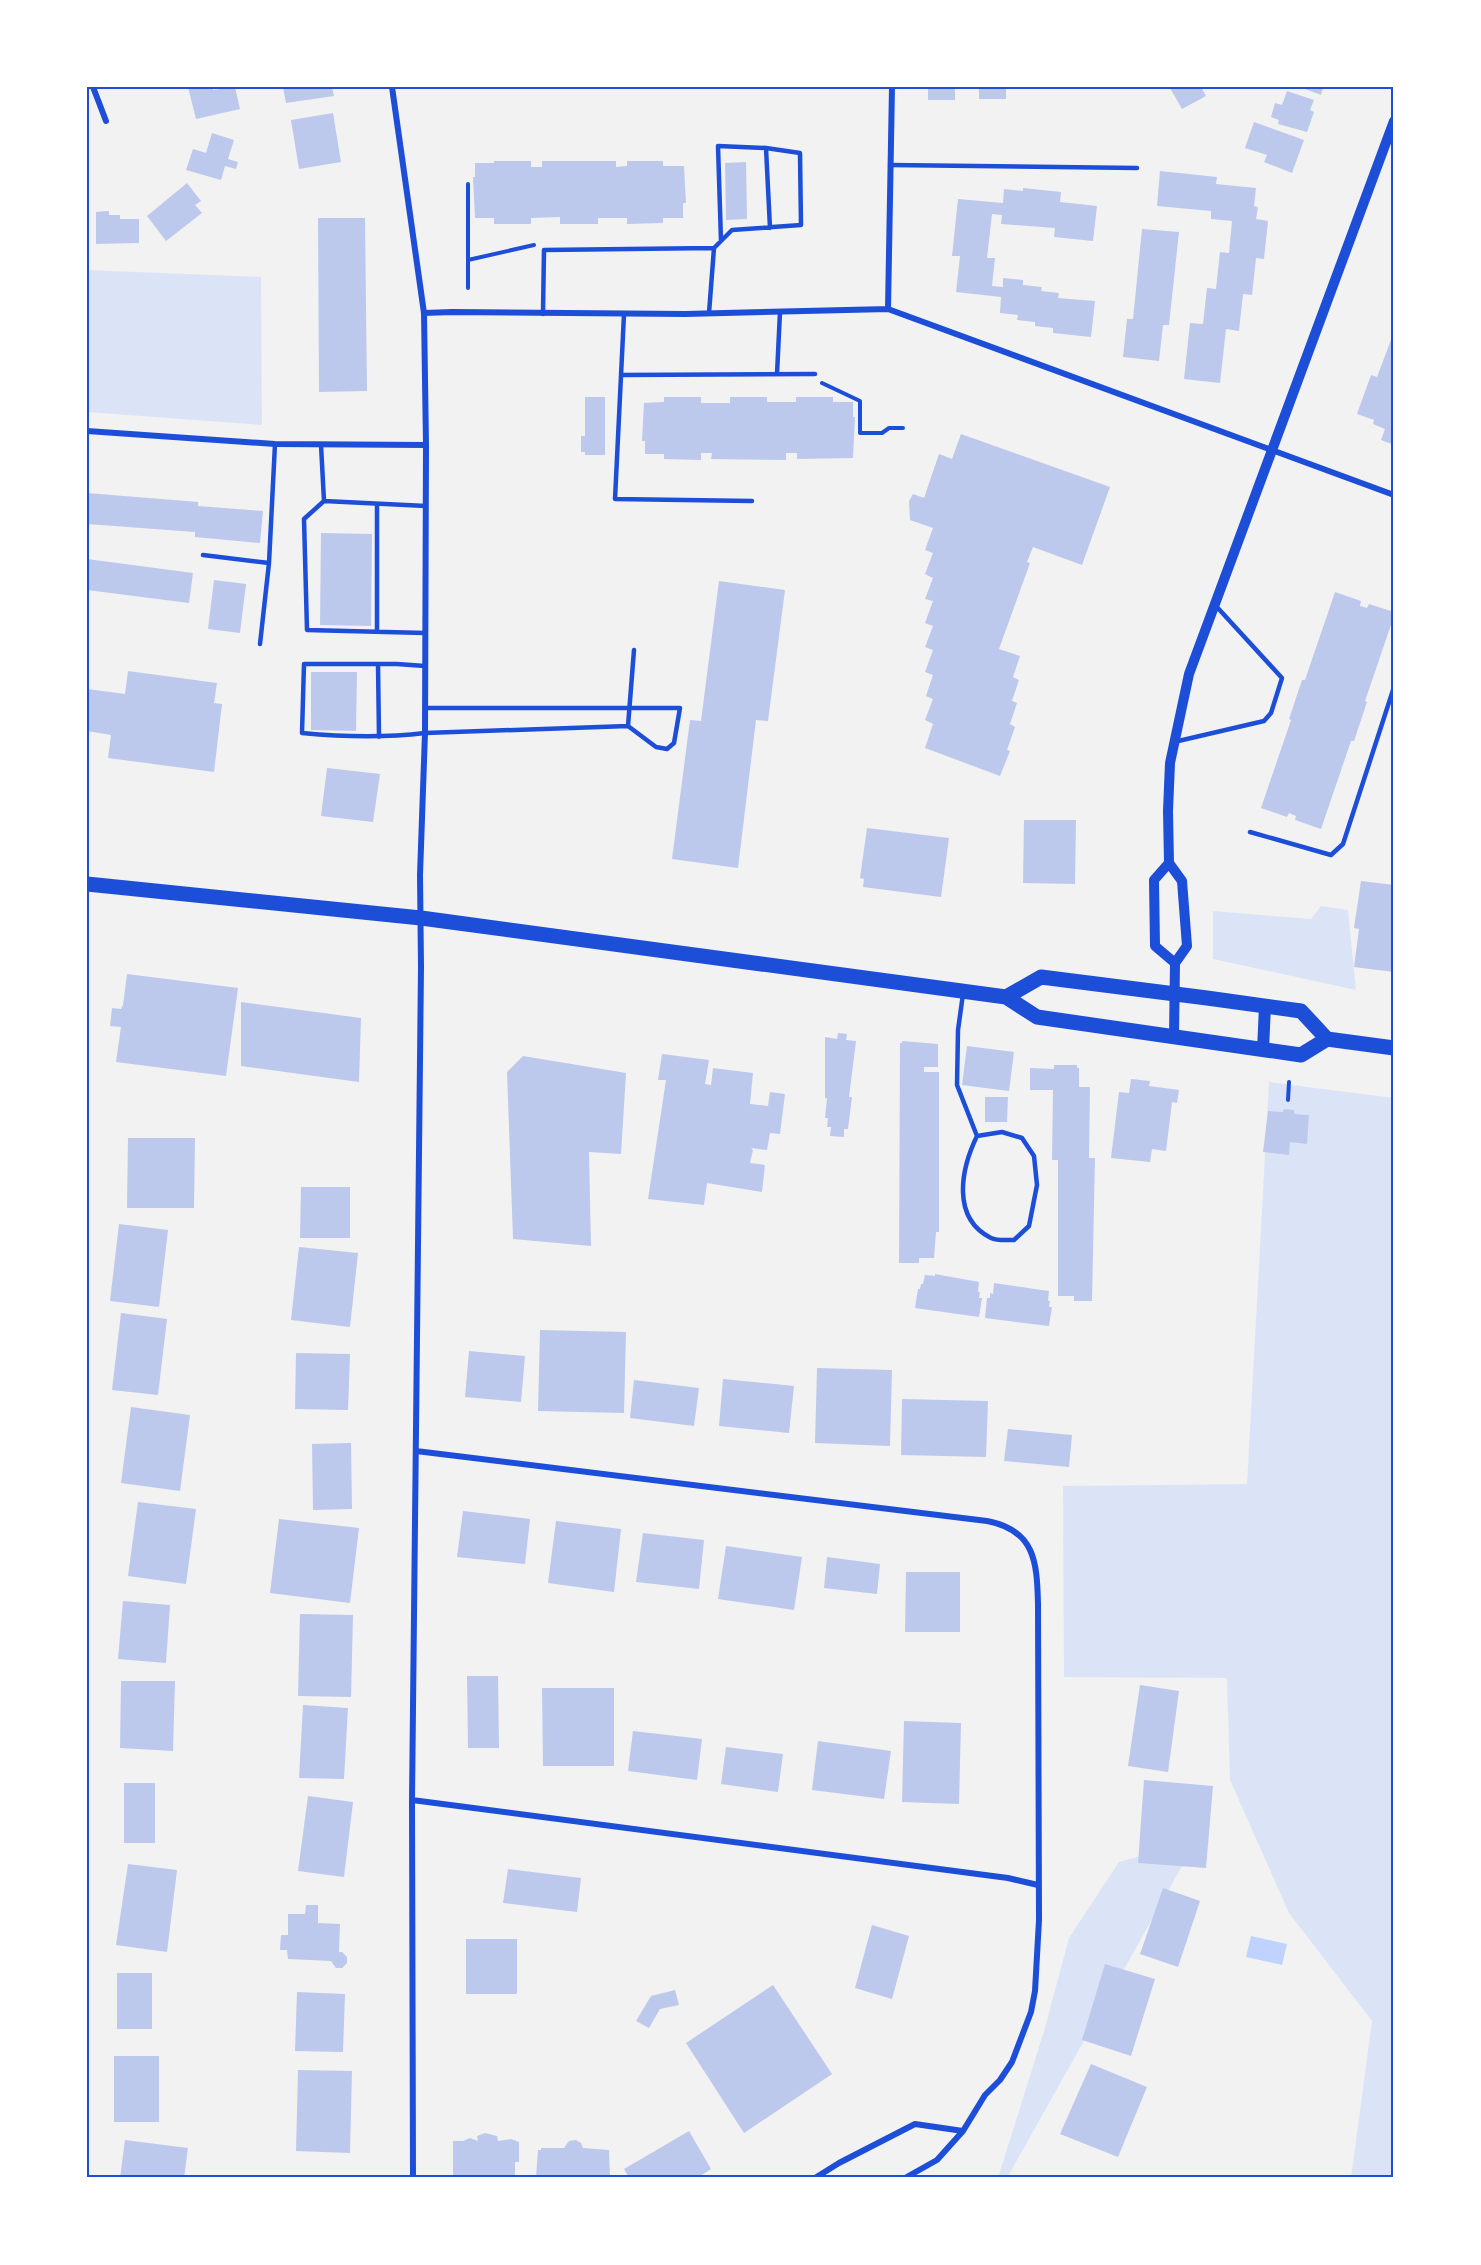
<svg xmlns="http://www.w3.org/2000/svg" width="1481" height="2265" font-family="Rubik,sans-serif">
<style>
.green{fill:#dbe4f7}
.water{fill:#bfd3fe}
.building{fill:#bdc9ec}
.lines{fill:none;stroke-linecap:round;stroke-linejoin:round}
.path{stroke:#1d4ed8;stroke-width:4}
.service{stroke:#1d4ed8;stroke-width:4.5}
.minor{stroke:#1d4ed8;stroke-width:6}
.tertiary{stroke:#1d4ed8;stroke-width:10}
.secondary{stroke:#1d4ed8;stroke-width:12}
.primary{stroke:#1d4ed8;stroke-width:15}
.neatline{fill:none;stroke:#1d4ed8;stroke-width:2}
</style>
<rect width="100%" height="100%" fill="#f2f2f2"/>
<path class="green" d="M87 270 261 277 262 425 87 412Z
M1321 906 1348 910 1356 990 1213 959V911L1311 919Z
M1269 1082 1394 1098V2178H1351L1372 2021 1289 1913 1230 1780 1227 1678 1064 1677 1063 1486 1247 1484Z
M1196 1841 1007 2178H998L1044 2031 1069 1938 1119 1862Z"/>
<path class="water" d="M1251 1936 1287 1944 1282 1965 1246 1957Z"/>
<path class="building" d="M188 87H212L213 90 235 87 240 109 196 119Z
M283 87H332L334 96 286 103Z
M928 87H955V100H928Z
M979 87H1006V99H979Z
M1173 87H1201L1206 96 1182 109 1170 88Z
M1300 87H1323L1321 95Z
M1287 91 1314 100 1310 110 1314 112 1307 132 1278 124 1279 120 1271 117 1275 103 1282 105Z
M333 113 341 162 299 169 291 120Z
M1254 122 1304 140 1292 173 1264 162 1267 155 1245 148Z
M212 133 234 140 228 159 238 162 236 169 225 166 221 180 186 170 193 149 206 153Z
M494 161H531V167H542V161H616V167L627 166V161H663V166H684L686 203H683V218H663V223L627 224V218H598V224H560V217L531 218V224H494V218H475L473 177H475V163H494Z
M746 162 747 219 726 220 725 163Z
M1160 171 1217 177 1216 184 1256 188 1254 206 1258 207 1256 219 1268 221 1264 259 1256 258 1252 295 1243 294 1239 331 1226 329 1220 383 1184 379 1190 323 1203 324 1207 288 1216 289 1220 252 1229 253 1232 221 1211 219V211L1157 206Z
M187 183 201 201 195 205 202 213 166 241 147 216Z
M1023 188 1061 192 1060 202 1097 206 1093 241 1054 237 1055 228 1001 224 1002 215 992 214 987 258H995L992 286 1003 287V278L1023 280V285L1042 287 1041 291 1059 293 1058 298 1095 301 1091 337 1053 333V328L1035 326V322L1017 320 1018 315 1000 313 1001 297 956 292 960 256H952L958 199 1003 203 1004 189 1023 191Z
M107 211H109V215H120V219H139V243L96 244V212Z
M318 218H365L367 391 319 392Z
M1142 229 1179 232 1169 325H1163L1159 361 1123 357 1127 319H1133Z
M1394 332V445L1381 440 1385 429 1373 424 1374 420 1357 414 1371 375 1377 377Z
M585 397H605V455H585V452H581V436H585Z
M664 397H701V403H730V397H767V402H796V397H833V402H853V417H855L853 458 797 459V453H786V460L711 459 712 453H701V460L664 459V454H645V441H642L644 403 664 402Z
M961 434 1110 487 1082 565 1033 547 1027 562 1030 563 999 649 1020 656 1013 677 1019 680 1012 701 1017 703 1010 724 1015 727 1007 750 1010 751 1000 776 925 748 933 724 925 720 933 699 926 696 933 675 925 672 933 650 925 647 933 626 925 623 933 601 925 599 933 578 925 574 933 553 925 550 933 528 910 520 909 501 913 494 924 498 939 454 952 459Z
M87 493 198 502V506L263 511 260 543 195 537V532L87 524Z
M321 533 372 534 371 626 320 625Z
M87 559 193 573 189 603 87 590Z
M214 580 246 584 240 633 208 629Z
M719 581 785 590 768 721 756 720 738 868 672 859 690 720 701 721Z
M1335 592 1361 601 1360 606 1367 608 1369 604 1394 612V616L1365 701 1367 702 1354 741H1351L1321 829 1295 820 1296 816 1289 813 1287 817 1261 808 1291 720 1289 719 1302 680H1305Z
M128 671 217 683 214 703 222 704 214 772 108 758 111 735 87 731V689L125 694Z
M311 672H357L356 731 311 730Z
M327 768 380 774 373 822 321 816Z
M1024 820H1076L1075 884 1023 883Z
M867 828 949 838 941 897 863 887 864 879 860 878Z
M1361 881 1394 885V972L1354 967 1359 929 1354 928Z
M127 974 238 988 226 1076 116 1062 121 1027 110 1026 112 1008 121 1009 123 1005Z
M241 1002 361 1018 359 1082 241 1066Z
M838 1033 847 1034 846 1040 856 1041 849 1097H852L848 1129H844V1137L830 1136 831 1127H827L828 1118H825L827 1098H825V1037L837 1039Z
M902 1041 938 1044V1067H924V1072H939V1232H936L934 1258H919V1263H899L900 1043H902Z
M967 1046 1014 1052 1009 1091 962 1085Z
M662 1054 709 1060 705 1084 711 1085 713 1068 753 1073 750 1104 768 1106 770 1092 785 1094 780 1134 770 1133 767 1150 751 1148 753 1150 750 1163 765 1165 762 1192 707 1183 704 1205 648 1199 666 1080H658Z
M523 1056 626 1073 621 1154 589 1152 591 1246 513 1239 507 1072Z
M1054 1065H1077V1068H1079V1087H1090L1089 1158H1095L1092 1301H1074V1296H1058V1160H1052L1053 1090H1030V1068L1054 1069Z
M1131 1079 1150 1081 1149 1086 1179 1090 1177 1103 1172 1102 1166 1151 1152 1149 1150 1162 1111 1158 1119 1092 1129 1093Z
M985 1097H1008L1007 1122H985Z
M1284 1109 1294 1110V1114L1309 1115 1307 1144 1290 1142 1289 1155 1263 1152 1268 1111 1283 1112Z
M128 1138H195L194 1208H127Z
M301 1187H350V1238H300Z
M119 1224 168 1230 159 1307 110 1301Z
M299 1247 358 1253 350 1327 291 1320Z
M935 1274 979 1282 978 1292H980L979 1298H982L979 1317 915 1308 918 1289H920L921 1284H923L925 1275 935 1276Z
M994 1283 1049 1291 1048 1301H1050L1049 1307H1052L1049 1326 985 1318 987 1298H990V1293L993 1294Z
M121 1313 167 1319 158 1395 112 1390Z
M540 1330 626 1332 624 1413 538 1411Z
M469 1351 525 1356 521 1402 465 1397Z
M296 1353 350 1354 348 1410 295 1409Z
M817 1368 892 1370 890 1446 815 1443Z
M723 1379 794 1386 789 1433 719 1426Z
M634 1380 699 1388 694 1426 630 1418Z
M902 1399 988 1401 986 1457 901 1455Z
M131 1407 190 1415 180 1491 121 1483Z
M1008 1429 1072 1435 1069 1467 1004 1461Z
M351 1443 352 1509 313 1510 312 1444Z
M138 1502 196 1509 186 1584 128 1576Z
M463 1511 530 1519 525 1564 457 1557Z
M279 1519 359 1528 350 1603 270 1593Z
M556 1521 621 1529 614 1592 548 1583Z
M643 1533 704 1540 699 1589 636 1582Z
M726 1546 802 1557 794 1610 718 1599Z
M827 1557 880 1564 877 1594 824 1588Z
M906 1572H960V1632H905Z
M123 1601 170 1605 166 1663 118 1659Z
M300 1614 353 1615 351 1697 298 1696Z
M467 1676H498L499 1748H468Z
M121 1681H175L173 1751 120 1748Z
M1140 1685 1179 1691 1168 1772 1128 1766Z
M542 1688H614V1766H543Z
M303 1705 348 1708 344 1779 299 1778Z
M904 1721 961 1723 959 1804 902 1802Z
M633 1731 702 1739 697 1780 628 1771Z
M818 1741 891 1751 884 1799 812 1790Z
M726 1747 783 1754 778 1792 721 1784Z
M1144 1780 1213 1786 1206 1868 1138 1863Z
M124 1783H155V1843H124Z
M308 1796 353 1802 344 1877 298 1871Z
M128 1864 177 1870 167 1952 116 1945Z
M508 1869 581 1878 577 1912 503 1903Z
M1163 1888 1200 1901 1178 1967 1140 1954Z
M306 1905H318V1923L340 1924 339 1952H342L347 1957V1963L342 1968H336L331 1961 288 1959 287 1950H280L281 1935H288V1914H305Z
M872 1925 909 1936 892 1999 855 1988Z
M466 1939H517V1994H466Z
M1105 1964 1155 1979 1131 2056 1082 2040Z
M117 1973H152V2029H117Z
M773 1985 832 2074 744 2133 686 2043Z
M675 1990 679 2005 660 2009 649 2028 636 2021 651 1996Z
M297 1992 345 1994 343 2052 295 2051Z
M114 2056H159V2122H114Z
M1091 2064 1147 2087 1118 2157 1060 2134Z
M298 2070 352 2071 350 2153 296 2151Z
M689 2131 711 2169 697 2178H629L624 2169Z
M485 2133 497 2136 498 2141 511 2139 519 2142V2162H515V2178H453V2141H463L470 2138 478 2141 477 2136Z
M125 2140 188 2148 184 2178H120Z
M576 2140 581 2143 583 2148 609 2150 610 2178H536L538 2150H541V2148H564L569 2141Z"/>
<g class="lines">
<path class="path" d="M468 184V288
M468 260 534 245
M822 383 860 401V433H882L889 428H903
M1288 1100 1289 1082"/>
<path class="service" d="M766 148 770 228
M890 165 1137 168
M714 248 732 230 801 225 800 153 766 148 718 146 721 241
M543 314 544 250 714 248 709 313
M624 314 615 499 752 501
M777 374 780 312
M621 375 815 374
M321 445 324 501
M203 555 269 563 275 444
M377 632V504
M425 633 307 630 304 519 324 501 426 506
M260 644 269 563
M378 664 379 737
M425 708H680L674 743 667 749 656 747 628 726 425 733C383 738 344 737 302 733L304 664H397L425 666
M628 726 634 650
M1174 742 1264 721 1271 713 1282 678 1216 606
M1250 832 1331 855 1343 844 1394 687
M963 994 958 1030 957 1085 977 1136
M1002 1132 1022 1138 1034 1156 1037 1185 1029 1226 1014 1240C1007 1240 997 1241 991 1238 951 1218 961 1169 977 1136Z"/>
<path class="minor" d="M93 87 106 121
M392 87 424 313 426 445 425 733 420 875 421 967 412 1800 413 2178
M888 309 892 87
M424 313 452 312 685 314 888 309 1394 495
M87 431 275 444 426 445
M416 1451 987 1521C1035 1530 1037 1562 1038 1604L1039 1920 1035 1991 1031 2012 1012 2062 1000 2080 985 2095 963 2131 937 2160 905 2178
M412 1800 1008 1878 1038 1885
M815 2178 839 2163 915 2124 963 2131"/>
<path class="tertiary" d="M1169 863 1154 880 1155 946 1175 963
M1174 1037 1175 963 1187 946 1182 881 1169 863 1168 811 1170 763 1189 674 1394 121"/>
<path class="secondary" d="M1263 1050 1265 1006"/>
<path class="primary" d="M87 884 421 918 1006 997 1037 1017 1301 1055 1327 1039
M1006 997 1041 977 1207 998 1301 1011 1327 1039 1394 1048"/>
</g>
<rect width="1481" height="2265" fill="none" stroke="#ffffff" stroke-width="177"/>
<rect x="88" y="88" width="1304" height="2088" class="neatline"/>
</svg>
